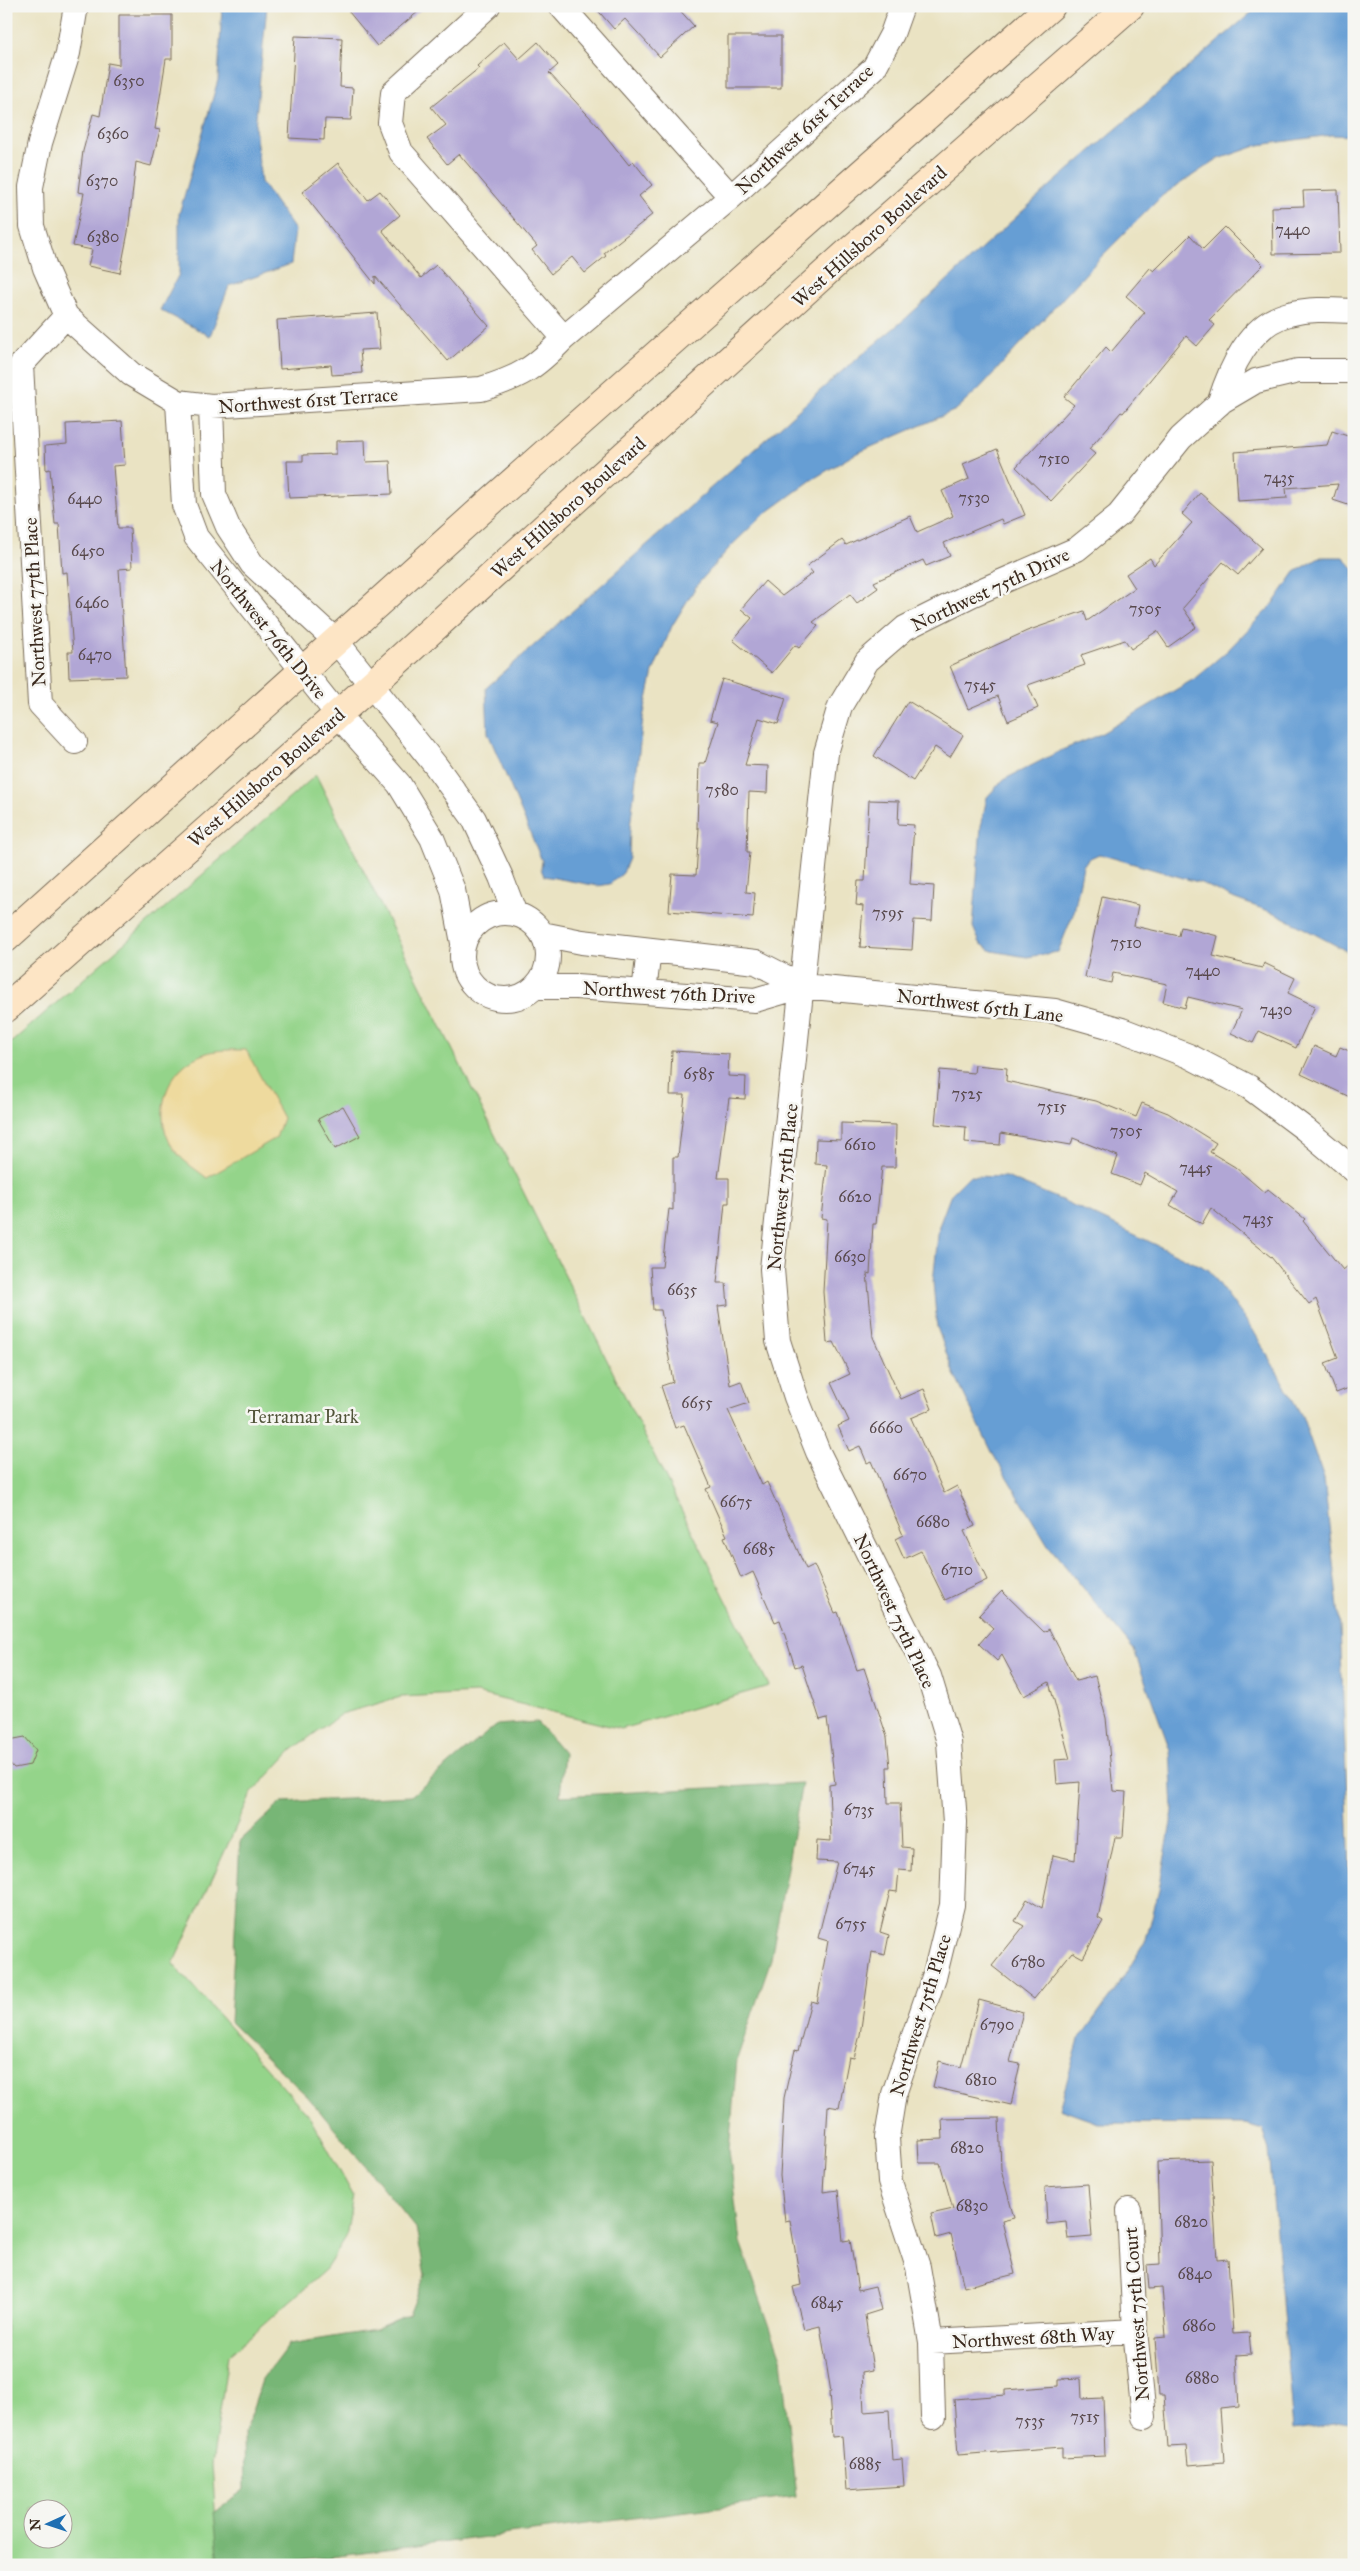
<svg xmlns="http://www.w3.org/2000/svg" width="1360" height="2571" font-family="'IM FELL Great Primer',serif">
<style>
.green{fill:#94d48a;stroke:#687f54;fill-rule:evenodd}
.forest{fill:#77b676;stroke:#59704a}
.sand{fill:#eeda9e;stroke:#94825e}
.water{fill:#669ed4;stroke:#506479}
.building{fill:#b1a6d5}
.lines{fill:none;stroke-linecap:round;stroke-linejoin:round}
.street-casing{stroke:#786b58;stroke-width:26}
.secondary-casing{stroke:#786b58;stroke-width:30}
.street{stroke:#fff;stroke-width:24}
.secondary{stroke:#fde5c5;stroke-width:28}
.labels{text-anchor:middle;stroke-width:5;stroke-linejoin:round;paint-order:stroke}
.number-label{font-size:16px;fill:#58494c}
.street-label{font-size:19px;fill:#3b2a1e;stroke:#f6f6f2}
.park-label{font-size:19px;fill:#515439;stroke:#f6f6f2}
</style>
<rect width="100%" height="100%" fill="#f6f6f2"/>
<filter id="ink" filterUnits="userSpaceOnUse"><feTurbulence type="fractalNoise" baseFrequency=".02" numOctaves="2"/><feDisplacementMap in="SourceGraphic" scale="10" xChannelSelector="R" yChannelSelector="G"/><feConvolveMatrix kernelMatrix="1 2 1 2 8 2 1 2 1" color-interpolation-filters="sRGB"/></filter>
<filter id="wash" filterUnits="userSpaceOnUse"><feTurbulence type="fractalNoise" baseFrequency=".0096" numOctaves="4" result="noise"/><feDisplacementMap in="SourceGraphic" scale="20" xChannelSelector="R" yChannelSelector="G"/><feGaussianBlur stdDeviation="1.12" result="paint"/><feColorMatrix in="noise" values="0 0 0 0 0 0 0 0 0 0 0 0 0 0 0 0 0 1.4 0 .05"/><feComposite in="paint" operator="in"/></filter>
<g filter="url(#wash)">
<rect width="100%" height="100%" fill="#eae3c3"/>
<path class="green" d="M316 775 769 1686 621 1729 476 1693 401 1697 341 1714 292 1750 251 1794 173 1964 310 2117 353 2195 346 2237 326 2269 228 2356 212 2465 219 2565H6V1047ZM32 2508H62V2538H32Z"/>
<path class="forest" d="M537 1722 564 1753 560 1796 802 1783 771 1959 737 2059 729 2150 740 2242 781 2358 796 2497 270 2565H219L214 2512 245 2489 244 2434 262 2380 289 2344 375 2330 409 2315 425 2275 416 2228 308 2097 230 2022 240 1841 282 1802 411 1796 496 1725Z"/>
<path class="sand" d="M246 1050 283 1118 276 1138 207 1178C197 1170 185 1163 177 1153 150 1121 163 1068 204 1054 217 1049 232 1050 246 1050Z"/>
<path class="water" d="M222 6H267L255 127 261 182 295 230 291 264 229 286 210 336 160 310 179 274V214L218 80Z
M1259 6H1354V136L1331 135 1259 145 1216 160 1163 195 1101 257 979 389 956 410 855 454 813 479 762 516 731 546 697 585 672 626 653 672 643 718 630 828 629 858 623 873 610 884 598 886 544 876 541 869 542 861 488 733 486 688 841 372 905 319 1050 186Z
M1321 557H1343L1354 569V955L1277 914 1235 899 1201 883 1099 854 1088 859 1083 866 1074 912 1058 952 1027 957 992 951 980 943 973 927 981 826 987 797 1003 780 1062 750 1097 736 1194 679 1227 651 1272 605 1295 572Z
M969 1176 1006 1177 1064 1201 1209 1270 1253 1330 1302 1416 1324 1479 1340 1626 1354 1974V2421L1293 2430 1269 2150 1262 2129 1245 2124 1098 2123 1059 2109 1079 2039 1120 1983 1146 1940 1159 1890 1173 1811 1170 1750 1134 1650 1048 1545 994 1456 953 1372 937 1327 933 1282 939 1226 951 1194Z"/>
<g id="blocks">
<path class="building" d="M344 6H425L377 46Z
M594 6H676L694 26 660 57 625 19 614 29Z
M119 15H172V59H166L155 129 160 130 151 166 136 162 128 232 120 273 88 266 92 250 73 246 84 193 78 192 83 151 93 114 100 116 108 63 119 65Z
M295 36 342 38 340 87 353 88 351 120 325 119 324 140 289 138Z
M728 36H781V88H728Z
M504 42 519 59 538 42 558 65 549 73 598 126 629 165 633 161 652 185 639 196 653 214 604 253 606 256 585 273 572 257 551 274 532 250 537 246 459 154 447 164 427 139 446 125 431 107 479 68 477 66Z
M338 163 368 200 380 191 400 215 382 230 421 278 436 265 489 326 448 361 375 276V284L302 192Z
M1338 190 1340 253 1273 254 1272 207 1304 206 1303 191Z
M1225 227 1263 265 1209 320 1215 325 1197 346 1186 336 1123 413 1121 412 1089 449 1095 454 1051 501 1016 467 1074 405 1064 397 1106 347 1111 352 1145 312 1126 296 1150 268 1154 271 1190 235 1203 249Z
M377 313 380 349 360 350 362 373 332 375 331 365 280 369 277 320Z
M122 421 125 465 113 466 118 528H130L132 568 119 569 126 676 69 678 68 652H73L67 572 62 573 59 524H55L50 469 46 470 45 446 67 444 66 424Z
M1332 431 1354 438V507L1333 500 1338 484 1286 488 1287 498 1238 501 1235 452 1327 445Z
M365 440 366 462 390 461 392 494 289 498 287 461H303V455L336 454V441Z
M997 449 1025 515 1003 524 1001 519 944 543 950 556 926 566 923 560 874 582 878 588 857 603 850 594 813 622 818 626 799 648 795 645 772 673 733 640 752 618 741 609 765 581 782 596 813 573 807 566 842 540 846 545 910 516 917 532 953 516 942 491 969 479 963 464Z
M1200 493 1262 548 1238 575 1223 562 1183 608 1196 627 1168 647 1157 631 1131 649 1125 640 1081 655 1085 665 1028 685 1038 708 1008 721 998 696 968 709 950 666 1027 631 1084 611 1087 621 1135 588 1126 574 1150 558 1154 565 1192 523 1182 514Z
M722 679 786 698 778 724 759 718 745 765 768 766 767 793 749 792 747 852H750L746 892 755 893 753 918 669 911 672 874 696 875 699 828H697L699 763H705L718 722 710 720Z
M908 701 963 735 950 757 935 747 913 781 874 756Z
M869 800 899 801 898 824 914 825 910 884 934 886 932 921 914 920 912 950 860 947 863 906 856 905 858 881H865Z
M1102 897 1138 905 1134 926 1179 936 1181 927 1218 936 1213 956 1262 968 1264 963 1295 978 1288 993 1315 1006 1296 1048 1259 1031 1253 1043 1231 1033 1242 1010 1188 997 1185 1008 1163 1002 1167 984 1113 973 1111 983 1085 977Z
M1314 1046 1336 1056 1340 1047 1354 1053V1099L1301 1074Z
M672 1051 729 1054 728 1076 746 1077 745 1099 729 1098 718 1178H729V1203H725L717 1283H726L728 1305 718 1306 730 1385 741 1381 749 1403 728 1410 762 1485 767 1482 806 1569 814 1565 835 1613 838 1612 857 1670 864 1668 887 1737 890 1767H887L888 1803H900L902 1847 912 1848 911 1871 899 1870 897 1892 890 1891 880 1932 889 1935 885 1955 872 1952 860 2035 854 2058 849 2057 839 2108 828 2106 823 2192 838 2190 843 2241 850 2240 858 2290 875 2286 881 2310 865 2315 873 2370 862 2372 864 2412 889 2410 892 2460 902 2459 904 2486 846 2490 842 2436 832 2437 829 2392H831L820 2326 804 2330 793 2287 801 2285 790 2220 785 2221 780 2176 784 2098 795 2050 798 2051 811 2001 817 2003 828 1941 818 1938 837 1862 816 1861 817 1840 831 1841 829 1785 835 1784 827 1718 820 1720 802 1665 795 1667 780 1620 775 1622 753 1572 741 1578 724 1537 727 1536 706 1489 711 1487 684 1425 675 1428 661 1386 673 1382 661 1310H653L650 1267H662L669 1209 673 1210V1157H678L685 1095H670Z
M975 1065 1007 1068 1006 1081 1096 1101 1136 1117 1142 1103 1168 1113 1216 1143 1210 1152 1235 1167 1265 1193 1268 1189 1305 1219 1303 1221 1343 1270 1354 1261V1395L1349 1388 1336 1393 1325 1363 1338 1358 1316 1299 1309 1304 1271 1257 1211 1208 1202 1224 1170 1205 1178 1192 1145 1173 1140 1185 1112 1174 1118 1156 1073 1138 1071 1145 1001 1133 1000 1145 965 1142 966 1127 935 1124 940 1070 974 1073Z
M343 1106 360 1136 335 1149 318 1119Z
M841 1123 896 1125 895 1167H882L876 1224H873L870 1274 867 1273 873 1337 901 1399 924 1389 932 1409 911 1418 944 1493 957 1486 975 1526 964 1531 987 1580 945 1600 921 1551 904 1559 895 1539 903 1535 871 1461 867 1463 860 1446 849 1451 838 1426 849 1421 831 1383 850 1374 834 1342 827 1343 823 1292 827 1219 821 1218 827 1165 815 1164 816 1139 841 1140Z
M1002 1591 1044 1632 1049 1629 1076 1681 1095 1676 1106 1718 1113 1791 1126 1792 1123 1837H1115L1098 1918 1103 1921 1083 1958 1072 1952 1034 1999 992 1966 1024 1926 1015 1921 1027 1899 1042 1908 1053 1855 1075 1860 1080 1782 1057 1784 1055 1760 1070 1759 1049 1682 1024 1696 1002 1655 997 1661 979 1644 993 1628 979 1615Z
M25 1737 36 1750 30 1765 14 1768 6 1759 9 1740Z
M979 2000 1023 2012 1010 2062 1020 2064 1011 2105 933 2087 939 2061 961 2067Z
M999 2118 1001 2169 1014 2218 1002 2221 1015 2274 964 2287 951 2234 936 2238 931 2214 953 2209 940 2163H919L918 2140 943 2139 942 2119Z
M1211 2160 1217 2260 1228 2259 1233 2334 1249 2333 1251 2354 1236 2355 1239 2407 1220 2409 1224 2462 1189 2465 1187 2446 1168 2447 1164 2395H1159L1155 2337 1166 2336 1162 2288 1149 2289 1147 2265 1160 2264 1157 2162Z
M1088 2184 1092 2237 1068 2239 1066 2222 1047 2224 1045 2187Z
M1081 2378 1082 2399 1103 2398 1105 2456 1062 2458V2447L958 2455 954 2399 1005 2395V2390L1059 2386V2379Z"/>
</g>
</g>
<g filter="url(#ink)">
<use href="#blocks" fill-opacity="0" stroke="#786b58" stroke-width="1"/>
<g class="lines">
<g class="street-casing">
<path id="street" d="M76 6 68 53 40 143 31 187 32 226 45 268 66 316 131 374 178 402 211 406 481 389C521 377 535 368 564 338L731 197 874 68 892 34 902 6
M488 6 393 93 390 123 401 152 564 338
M561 6 731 197
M66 316 21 365 40 704 75 742
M178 402 184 505 196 537 338 715 399 784 432 838 453 890 463 943
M1219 404C1230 369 1249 324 1289 314 1309 308 1333 310 1354 311
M211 406 214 494 228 527 252 564 337 642 436 766 474 819 501 877 515 914
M462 956a43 43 0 1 1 86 0a43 43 0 1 1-86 0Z
M542 934 582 942 756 962 803 986 1055 1011 1122 1030 1189 1056 1249 1087 1305 1129 1354 1170
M536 987H576L755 1000 803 986
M644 992 649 950
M1129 2210 1135 2331 1144 2417
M931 2342 1135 2331
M933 2417 931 2342 918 2267 890 2182 887 2138 894 2094 935 1974 952 1905 955 1822 949 1742 929 1676 818 1452 796 1397 778 1341 772 1269 826 753 840 706 867 661 905 628 971 595 1077 549 1119 515 1181 438 1222 401 1256 381 1298 371H1354"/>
</g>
<g class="secondary-casing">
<path id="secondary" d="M6 938 489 503 1051 6
M6 1008 371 685 845 255 1130 6"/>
</g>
<use href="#street" class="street"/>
<use href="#secondary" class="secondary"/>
</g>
</g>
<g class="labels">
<g class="number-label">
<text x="129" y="86">6350</text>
<text x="113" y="139">6360</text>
<text x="102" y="186">6370</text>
<text x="1293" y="235">7440</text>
<text x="103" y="242">6380</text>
<text x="1054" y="464">7510</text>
<text x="1279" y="483">7435</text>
<text x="974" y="503">7530</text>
<text x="85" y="504">6440</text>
<text x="88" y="556">6450</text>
<text x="92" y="608">6460</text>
<text x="1145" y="614">7505</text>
<text x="95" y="660">6470</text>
<text x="980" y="690">7545</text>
<text x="722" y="795">7580</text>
<text x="888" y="918">7595</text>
<text x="1126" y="948">7510</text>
<text x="1203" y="976">7440</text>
<text x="1276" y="1015">7430</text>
<text x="699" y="1079">6585</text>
<text x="967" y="1099">7525</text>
<text x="1052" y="1112">7515</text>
<text x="1126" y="1136">7505</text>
<text x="860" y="1150">6610</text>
<text x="1196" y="1173">7445</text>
<text x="855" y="1202">6620</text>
<text x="1258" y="1224">7435</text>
<text x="850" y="1262">6630</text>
<text x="682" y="1295">6635</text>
<text x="697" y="1408">6655</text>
<text x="886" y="1433">6660</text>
<text x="910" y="1480">6670</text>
<text x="736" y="1507">6675</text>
<text x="933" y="1527">6680</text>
<text x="759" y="1554">6685</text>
<text x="957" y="1575">6710</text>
<text x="859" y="1815">6735</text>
<text x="859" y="1874">6745</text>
<text x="851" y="1929">6755</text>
<text x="1028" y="1967">6780</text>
<text x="997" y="2030">6790</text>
<text x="981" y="2085">6810</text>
<text x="967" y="2153">6820</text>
<text x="972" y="2211">6830</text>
<text x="1191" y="2227">6820</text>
<text x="1195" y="2279">6840</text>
<text x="827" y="2308">6845</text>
<text x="1199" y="2331">6860</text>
<text x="1202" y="2383">6880</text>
<text x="1085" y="2422">7515</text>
<text x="1030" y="2426">7535</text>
<text x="865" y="2469">6885</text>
</g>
<g class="street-label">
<text transform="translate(804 129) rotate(-43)" y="7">Northwest 61st Terrace</text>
<text transform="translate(869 236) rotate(-42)" y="7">West Hillsboro Boulevard</text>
<text transform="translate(308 400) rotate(-4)" y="7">Northwest 61st Terrace</text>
<text transform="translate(568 507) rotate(-42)" y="7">West Hillsboro Boulevard</text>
<text transform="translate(990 589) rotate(-25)" y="7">Northwest 75th Drive</text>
<text transform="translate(34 602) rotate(-93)" y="7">Northwest 77th Place</text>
<text transform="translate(269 629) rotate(51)" y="7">Northwest 76th Drive</text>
<text transform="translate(266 777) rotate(-41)" y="7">West Hillsboro Boulevard</text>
<text transform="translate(669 992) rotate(3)" y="7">Northwest 76th Drive</text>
<text transform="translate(980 1005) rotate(7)" y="7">Northwest 65th Lane</text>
<text transform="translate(782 1187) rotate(-84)" y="7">Northwest 75th Place</text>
<text transform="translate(895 1611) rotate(65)" y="7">Northwest 75th Place</text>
<text transform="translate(920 2015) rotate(-73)" y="7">Northwest 75th Place</text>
<text transform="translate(1136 2314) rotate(-94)" y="7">Northwest 75th Court</text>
<text transform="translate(1033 2337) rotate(-3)" y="7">Northwest 68th Way</text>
</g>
<g class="park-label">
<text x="303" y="1423">Terramar Park</text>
</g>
</g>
<rect width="1360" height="2571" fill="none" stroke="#f6f6f2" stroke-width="25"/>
<g transform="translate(48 2524) rotate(267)"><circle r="24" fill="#f6f6f2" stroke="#aba49d"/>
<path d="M0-4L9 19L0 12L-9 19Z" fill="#1f6fb2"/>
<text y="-8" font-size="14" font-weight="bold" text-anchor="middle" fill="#3b2a1e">N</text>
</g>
</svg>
